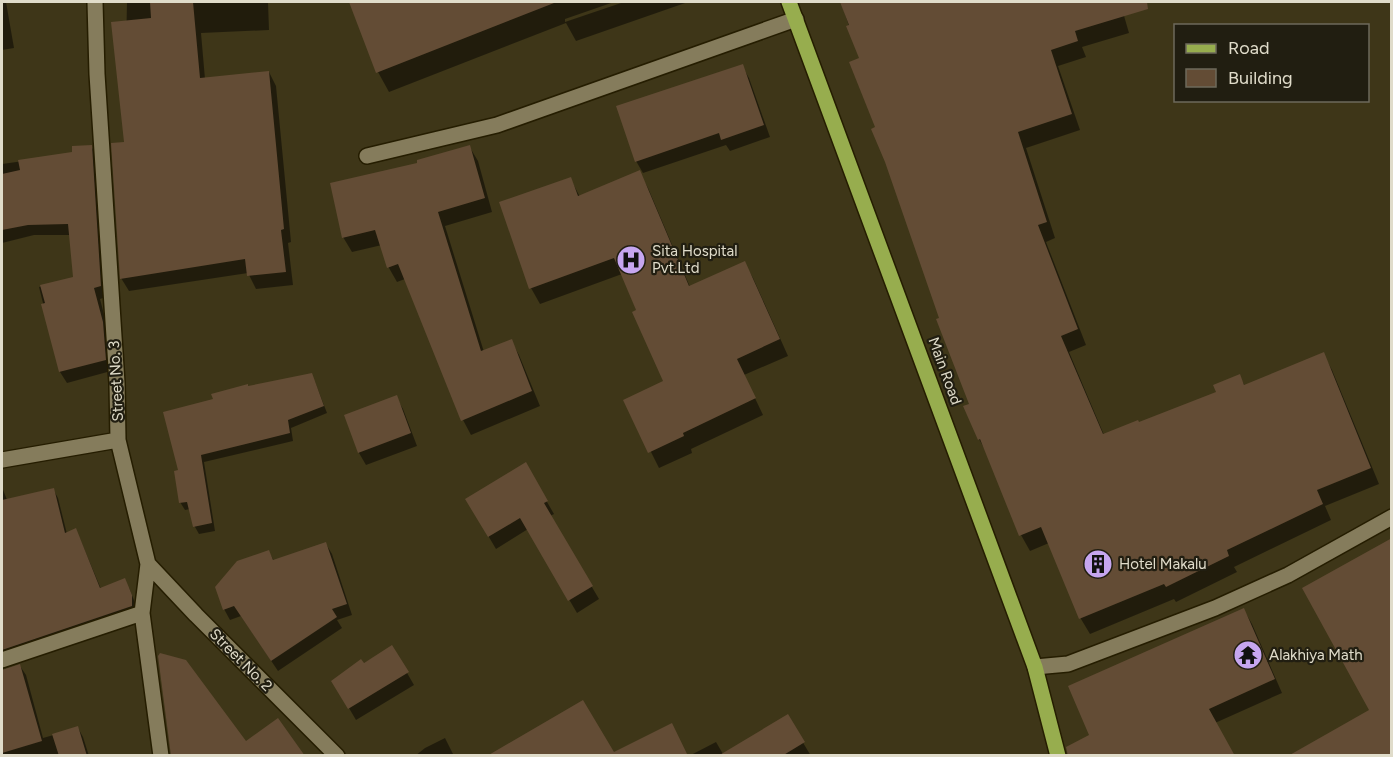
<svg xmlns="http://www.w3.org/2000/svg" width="1393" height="757" font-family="Figtree,sans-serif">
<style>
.shadow{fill:#0007}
.building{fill:#634c35}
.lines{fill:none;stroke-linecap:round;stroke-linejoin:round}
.minor-casing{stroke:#251d00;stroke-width:18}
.major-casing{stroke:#251d00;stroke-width:18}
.minor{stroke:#857c5c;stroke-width:15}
.major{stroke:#97ad4e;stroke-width:15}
.labels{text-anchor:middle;stroke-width:4.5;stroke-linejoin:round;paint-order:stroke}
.poi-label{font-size:15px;fill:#e0dcca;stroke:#211e11;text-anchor:start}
.street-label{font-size:15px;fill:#e0dcca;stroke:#211e11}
</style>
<rect width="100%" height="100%" fill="#3e3618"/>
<path class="shadow" d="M2 2H6L14 48 2 50Z
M127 2H268L269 30 201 33 205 79 269 72 276 86 291 242 288 243 293 285 256 289 248 273 129 291 121 278Z
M350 2H614L565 19V22L624 2H688L576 41 566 23 389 92 378 72Z
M841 2H968L973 15 1018 2H1120L1129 33 1082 47 1086 57 1058 66 1080 130 1026 148 1055 238 1046 242 1086 345 1069 352 1104 435 1139 424 1218 392 1239 376 1245 386 1323 354 1332 370 1379 484 1325 506 1331 520 1234 567 1237 572 1176 602 1174 599 1090 634 1081 619 1049 543 1030 551 1021 535 988 455 979 439 971 404 877 128 860 59Z
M742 66 749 78 770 137 730 151 726 145 643 173 636 161Z
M91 146 97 157 106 297 100 299 109 334 111 371 67 383 60 372 39 287 74 278 70 235H34L2 243V164L74 154Z
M469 146 478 161 492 212 445 226 484 352 511 341 519 355 540 406 471 435 463 420 405 279 397 282 389 268 382 245 352 252 343 237 419 164Z
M639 172 648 188 690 287 744 263 753 278 788 356 744 375 763 415 691 449 692 453 659 468 625 400 665 382 622 274 540 304 531 288 501 203 570 178 580 197Z
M315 382 327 413 291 428 293 441 204 462 215 531 199 534 195 527 190 509 185 510 180 502V471L214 400 248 387Z
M396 397 403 409 417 446 366 465 359 453 346 416Z
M525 464 554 514 550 516 599 599 577 613 528 529 496 549 467 500Z
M2 487 7 500 53 489 58 498 67 534 80 539 101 589 129 588 138 610 2 663Z
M326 544 332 554 352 615 337 620 342 628 278 671 241 616 230 620 224 609 269 552 274 561Z
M1244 610 1252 624 1282 693 1215 723 1095 756Z
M392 647 414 685 356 720 333 681Z
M20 666 26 675 43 738 78 728 83 737 89 756H2V671Z
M787 716 811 756H689L716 742 723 754Z
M445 738 454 756H415L425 748Z"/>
<path class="building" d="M150 2H193L200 78 269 71 284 229 281 230 286 272 247 276 245 259 120 279 111 143 124 142 111 22 151 18Z
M349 2H553L554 3 376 73Z
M840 2H1147L1148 9 1075 31 1078 41 1051 50 1072 114 1018 132 1047 222 1038 225 1078 329 1061 336 1103 434 1138 420 1139 422 1216 392 1213 385 1240 374 1244 385 1324 352 1371 468 1317 490 1323 504 1227 550 1229 556 1166 587 1164 584 1079 619 1041 527 1019 536 980 439 978 440 963 406 969 404 936 319 939 318 885 162 871 129 875 127 849 62 859 58 846 26 849 25Z
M743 64 764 125 721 140 719 133 635 162 616 106Z
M92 145 101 286 94 288 103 322 106 360 59 372 41 304 45 303 40 285 73 277 68 224 28 225 2 230V174L20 170 18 160 72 152V146Z
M470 145 485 198 438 212 481 351 512 339 532 391 461 421 398 264 387 268 375 230 342 238 330 183 417 163V160Z
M640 170 689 286 745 261 780 339 737 359 756 398 683 433 684 436 648 453 623 400 663 381 632 312 636 310 614 258 529 289 499 202 571 177 578 196Z
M312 373 324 406 288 420 290 433 201 455 212 523 193 527 187 502 179 503 174 471 178 470 163 412 213 399 211 394 248 384V386Z
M397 395 411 433 358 453 344 415Z
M526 462 548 501 544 503 593 586 568 601 520 518 488 537 465 499Z
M54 488 65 533 76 528 100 588 125 578 132 595V606L2 650V500Z
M1392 538V756H1288L1369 710 1302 588Z
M326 542 347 604 332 609 337 617 271 661 234 606 223 610 215 587 237 561 269 550 273 560Z
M1244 608 1275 679 1209 709 1235 756H1068L1066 747 1089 735 1068 686Z
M392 645 409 672 348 709 331 681 361 659 364 663Z
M160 653 186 660 246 741 278 718 305 756H171L158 656Z
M20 664 42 741 2 753V670Z
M583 700 614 752 672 723 688 756H487Z
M788 714 805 742 782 756H718Z
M78 726 87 756H59L52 734Z"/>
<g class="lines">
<g class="minor-casing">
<path id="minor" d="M95 2 97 74 117 383 118 440 148 564 142 613 161 756
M367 156 497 125 796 19
M2 460 118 440
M148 564 196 615 337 756
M2 660 142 613
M1035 667 1068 664 1215 608 1288 575 1392 517"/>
</g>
<g class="major-casing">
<path id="major" d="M789 2 1035 667 1058 756"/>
</g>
<use href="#minor" class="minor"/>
<use href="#major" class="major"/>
</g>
<defs>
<g id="hospital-disc" transform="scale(1.5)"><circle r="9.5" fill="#c6a6f0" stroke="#211e11"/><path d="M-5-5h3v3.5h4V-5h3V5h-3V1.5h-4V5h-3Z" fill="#111"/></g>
<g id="building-disc" transform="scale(1.5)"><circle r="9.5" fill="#c6a6f0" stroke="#211e11"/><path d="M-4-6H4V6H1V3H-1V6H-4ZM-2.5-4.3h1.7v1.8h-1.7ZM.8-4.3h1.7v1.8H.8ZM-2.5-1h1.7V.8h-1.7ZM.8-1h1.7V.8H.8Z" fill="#111"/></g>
<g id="temple-disc" transform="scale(1.5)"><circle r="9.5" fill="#c6a6f0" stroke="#211e11"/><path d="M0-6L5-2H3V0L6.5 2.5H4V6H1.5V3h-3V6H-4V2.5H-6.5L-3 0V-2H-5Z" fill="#111"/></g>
</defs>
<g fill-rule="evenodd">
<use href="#hospital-disc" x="631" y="260"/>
<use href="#building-disc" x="1098" y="564"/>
<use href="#temple-disc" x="1248" y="655"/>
</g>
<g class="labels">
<g class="poi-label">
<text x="652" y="256">Sita Hospital<tspan x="652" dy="17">Pvt.Ltd</tspan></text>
<text x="1119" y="569">Hotel Makalu</text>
<text x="1269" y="660">Alakhiya Math</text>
</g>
<g class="street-label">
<text transform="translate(945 371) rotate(70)" y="5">Main Road</text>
<text transform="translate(116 381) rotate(-93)" y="5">Street No. 3</text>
<text transform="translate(241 660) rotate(45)" y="5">Street No. 2</text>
</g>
</g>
<rect width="1393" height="757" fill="none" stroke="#e0dcca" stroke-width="6"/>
<rect x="1174" y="24" width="195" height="78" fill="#211e11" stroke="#6d6a5b" stroke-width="1.5"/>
<rect x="1186" y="44" width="30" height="9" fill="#97ad4e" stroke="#6d6a5b" stroke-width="1.5"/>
<text x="1228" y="54" font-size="18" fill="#e0dcca">Road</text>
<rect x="1186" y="69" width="30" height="18" fill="#634c35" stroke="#6d6a5b" stroke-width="1.5"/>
<text x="1228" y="84" font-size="18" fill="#e0dcca">Building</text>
</svg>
